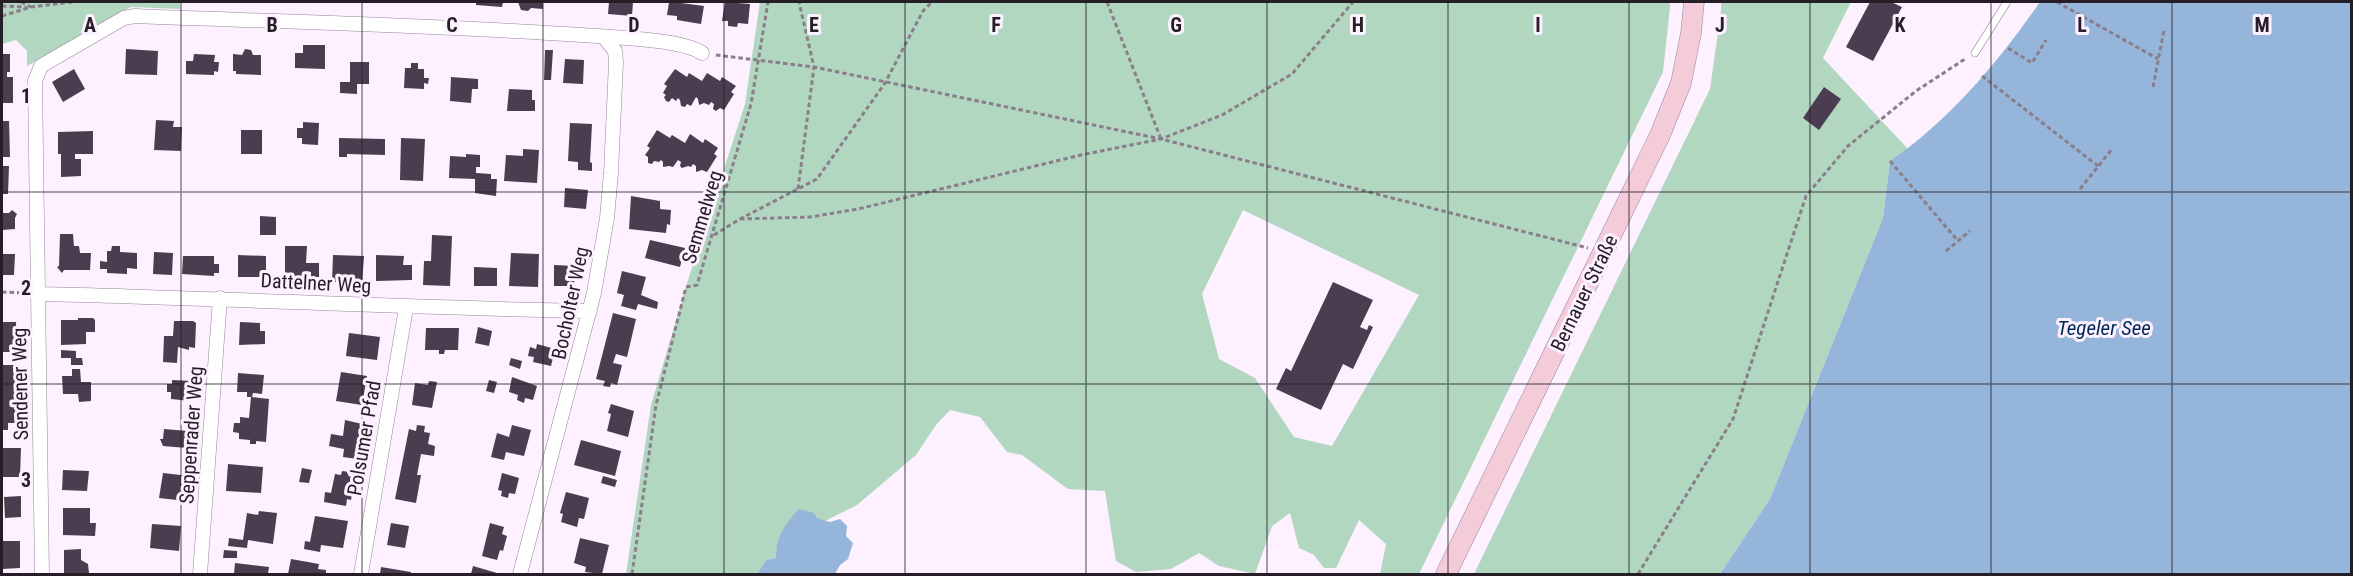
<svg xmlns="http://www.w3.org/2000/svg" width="2353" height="576" font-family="'Roboto Condensed',sans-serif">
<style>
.green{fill:#b2d7c1;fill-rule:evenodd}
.water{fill:#96b5da}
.building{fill:#4c3c4f}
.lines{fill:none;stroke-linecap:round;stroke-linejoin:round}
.service-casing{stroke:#96849a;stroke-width:8}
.minor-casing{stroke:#96849a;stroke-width:15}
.secondary-casing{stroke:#96849a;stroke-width:21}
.path{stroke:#897e8a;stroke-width:3;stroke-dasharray:4.5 3;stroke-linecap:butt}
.service{stroke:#fff;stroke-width:7}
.minor{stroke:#fff;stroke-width:14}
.secondary{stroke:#f3cbd9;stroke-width:20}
.grid{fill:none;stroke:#261e27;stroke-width:1.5;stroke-opacity:0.55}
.labels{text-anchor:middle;stroke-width:6;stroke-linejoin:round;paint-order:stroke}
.street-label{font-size:20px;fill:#261e27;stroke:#fdf0ff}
.water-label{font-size:21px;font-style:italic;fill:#002b58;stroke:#fdf0ff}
.grid-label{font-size:20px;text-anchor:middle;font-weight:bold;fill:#261e27;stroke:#fdf0ff;stroke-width:6;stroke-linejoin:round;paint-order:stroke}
</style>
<rect width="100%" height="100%" fill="#fdf0ff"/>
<path class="green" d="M2 2H180V9L131 7 27 66V51L16 40 2 44Z
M760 2H1670V7L1663 72 1419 574H1380L1386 544 1359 520 1336 568H1324L1314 555 1299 548 1290 513 1272 526 1255 574 1219 566 1199 553 1171 569 1136 572 1116 561 1105 491 1068 489 1022 455 1007 452 980 417 950 410 936 425 916 455 857 505 825 521 817 518 776 549V558L766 560 757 574H626L651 405 688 280 745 104ZM1243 210 1419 295 1332 446 1294 437 1255 378 1219 359 1202 294Z
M1721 2H1851L1823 58 1908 149 1890 161 1883 218 1770 499 1720 574H1474L1710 89 1721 11Z"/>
<path class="water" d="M2040 2H2351V574H1720L1770 499 1883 218 1890 161C1951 119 1998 62 2040 2Z
M799 509 814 513 817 518 830 522 840 519 847 526 846 536 853 543 848 559 840 565 835 574H757L766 560 776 558C776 536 785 524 799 509Z"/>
<path class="building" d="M476 2H503L502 7 476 5Z
M518 2H543V9L531 8 528 11 521 10Z
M609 2H633L632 16 608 14Z
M669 2H681V3L704 6 701 24 677 20V16L667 15Z
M725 2 750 4 748 24 738 23 737 27 728 26V21H722Z
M1870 2H1891L1902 7 1873 61 1846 47Z
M303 45H325V69L295 68V53H303Z
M126 49 158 51 157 75 125 74Z
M245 49 251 50 253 55H261V75L236 74V71H233V54L242 55Z
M545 50H553L551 80H544Z
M2 54H10V72H7V77H13V103H2Z
M194 54 215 55 214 62H219L218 72 214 71V75L186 74V61H193Z
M565 59 584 60 583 84 563 83Z
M350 62H369V84H357V94L340 93V82H350Z
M411 63H418V69H424V78H429L428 84 424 83V89L404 88 405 68H411Z
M74 69 85 89 63 102 52 82Z
M675 69 687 77 689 73 702 81 707 73 720 81 722 77 736 86 731 92 734 94 724 110 720 108 716 111 713 109 714 104 711 102 709 105 704 103 699 105 698 99 696 97 691 106 687 104 685 107 681 106 680 100 678 98 676 101 672 98 669 102 666 101 664 97 666 95 663 93 667 86 664 84Z
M451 77 478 79V89H472L471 103 450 101Z
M1824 87 1841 99 1819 130 1803 118Z
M509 89 532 90V100H535V111H507Z
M156 120 174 121 173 127H182L181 151 154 150Z
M2 121H9L10 157H2Z
M303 122 319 123 318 145 302 144V138H297V128H303Z
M570 123 592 124 590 162 592 163V171L578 170V162L568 161Z
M241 130H262V154H241Z
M657 130 670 138 672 135 685 143 690 134 703 143 705 139 718 148 714 154 717 156 707 172 702 170 696 172V166L693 164 691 167 688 166 682 168 680 166 681 162 678 160 673 167 669 166 663 167V162L661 160 659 162 654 161 652 164 648 163V157L645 155 650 148 647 146Z
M93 131V154H75V159H81V176L61 177V154H58V132Z
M339 138 385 139V155L347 154V157H339Z
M401 138 425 139 423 181 400 180Z
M523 149 539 150 537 183 504 181 506 155 523 156Z
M466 154 480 155V167H476V173L491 174V179H497L496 196 475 193V179L449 178 450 156 466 157Z
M2 166H9L8 194H2Z
M565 188 588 190 586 209 564 207Z
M631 196 660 201V209L671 210 670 225 667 224 666 233 629 229Z
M12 210 17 214 15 218V229L2 230V213H9Z
M260 216 276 217V235H260Z
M60 234H73L74 246H79L80 253H91L90 270H64L62 273 57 267 59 266Z
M432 235 452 236 450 286 423 285 424 261H431Z
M650 240 685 248 680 267 645 258Z
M112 246H120V252L137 253V269L127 268V274L107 273V269H100V261L107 262V251H111Z
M285 246H307L306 263H319V277H311V272L306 271V279L285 278Z
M154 252 173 253 172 275 153 274Z
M511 253 539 254 538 287 509 286Z
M2 254H15L14 275H2Z
M238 255 266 256V273H260V277H238Z
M333 255 364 256 362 283 332 282Z
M376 255 404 256 403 265H412V280L376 281Z
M183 256H214V264H219V273H214V276L182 274Z
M554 265 575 266 574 286H554Z
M474 267 497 268V286H474Z
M622 271 646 277 641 295 658 302 657 309 638 304 636 310 621 306 624 295 617 293Z
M1333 282 1373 300 1360 327 1367 330 1369 325 1373 327 1353 369 1343 364 1321 410 1276 389 1286 368 1291 371Z
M613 313 636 319 627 357 616 354 613 363 622 365 617 385 611 383 610 387 603 386 605 381 596 379Z
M78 318H93L95 320V332H86V344L61 345V320H78Z
M174 321H193L196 323 195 348 189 347V350L178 347 177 363 163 362 164 336H173Z
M2 322H16L17 352H2Z
M240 322 260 323V331H265V344L239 345Z
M478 327 492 331 489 346 475 343Z
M426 328H459L458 350H445L444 354H439V350H425Z
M349 333 380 337 377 360 346 356Z
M537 344 555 349 551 366 533 362 534 357 528 356 530 347 536 349Z
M61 350 76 351V358H82L83 365H71V358H61Z
M511 358 522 361 520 369 509 365Z
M2 365H17L18 423H8V430H2Z
M72 369H80L81 382H91V401L79 402 78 394H63L62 376H72Z
M341 372 367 376 362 405 336 401Z
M238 373 264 375 262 394 253 393 252 397 269 399 266 442 256 441V444H250V440L239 439V433L233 432 234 423H240V417L249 418 251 397H247V392H237Z
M512 377 537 386 533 400 525 398 524 403 517 400 518 395 509 392Z
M172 380 192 381 191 401 171 399V392H167V384H172Z
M489 380 497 382 494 393 486 391Z
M429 381 437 382 432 408 412 405 415 383 428 385Z
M611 404 634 411 628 437 607 431 611 414 608 413Z
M345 420 362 424 358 441 357 459 343 457 344 449 329 446 331 434 343 436Z
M417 425 425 426 424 432 430 433 428 444 435 446 434 456 421 454 417 475H421L416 503 395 499 409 429 416 431Z
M512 425 531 430 524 456 506 452 504 460 491 457 497 433 509 437Z
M164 429 188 431 187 448 163 446 160 439H163Z
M581 440 621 451 615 476 574 465Z
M2 448H21L20 477H2Z
M228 464 263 467 261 493 226 491Z
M302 468 312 470 309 483 299 482Z
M63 470 89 471 87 491 62 490Z
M342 471 349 472 348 476 355 477 351 500 347 499 346 506 324 502 325 492 331 493 335 474 341 475Z
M163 473 189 476 186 501 159 498Z
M502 473 519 478 515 494 509 493 508 498 501 496 502 491 498 490Z
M603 476 617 480 615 487 601 483Z
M566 492 589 498 584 519 579 518 577 527 561 522 563 514 560 513Z
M21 496V517L5 518 4 497Z
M63 508H90V523H96L95 536 63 535Z
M259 511 277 513 273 544 248 540 247 548 228 546 229 538 243 540 247 513 258 515Z
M315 516 348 521 343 548 321 545 320 552 304 549 305 541 310 542Z
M391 523 409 526 405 548 387 545Z
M490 523 504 527 502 534 507 536 503 551 500 550 497 560 482 556Z
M152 524 181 526 179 551 150 548Z
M580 538 609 545 602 574 585 572 586 567 574 563Z
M2 541H20V568L2 569Z
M81 549V560L88 564 89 573 64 574V550Z
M224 550 237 551V558H223Z
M291 559 319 564 318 569 326 570V574H288Z
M235 563 269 567 268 574H234Z
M473 566 497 573V574H471Z
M381 567 411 572V574H380Z"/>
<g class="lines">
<g class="service-casing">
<path id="service" d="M1975 53 2007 2"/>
</g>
<g class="minor-casing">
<path id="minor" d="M39 294C223 298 406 308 590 311
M42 574 35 81 41 66 124 18 135 16C284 22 433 25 582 35 609 37 682 39 702 53
M200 574 220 298
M361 574 406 308
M520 574 594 293 607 218 611 173 616 62 615 51 604 37"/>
</g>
<g class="secondary-casing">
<path id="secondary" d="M1446 574 1660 135 1681 83 1691 33 1694 2"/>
</g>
<path class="path" d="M21 2 31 7
M1107 2 1161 139
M2057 2 2158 59
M2 6 26 7
M2 16 31 7 72 2
M2008 48 2032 63 2046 40
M716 55 814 67 1161 139 1588 248
M1982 76 2098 166
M2153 87 2164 30
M1890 161 1958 241
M798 189 814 67 799 2
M2080 189 2113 148
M740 219 810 217 858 209 1081 155 1161 139 1222 115 1292 74 1353 2
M714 235 740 219 817 179 885 83 923 11 932 2
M1946 251 1970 231
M2 292 25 293
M632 574 656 405 686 287 697 285 751 104 768 2
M1638 574 1733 419 1806 196 1848 146 1916 91 1965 59"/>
<use href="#service" class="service"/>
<use href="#minor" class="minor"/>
<use href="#secondary" class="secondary"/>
</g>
<path class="grid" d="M181 2V574M362 2V574M543 2V574M724 2V574M905 2V574M1086 2V574M1267 2V574M1448 2V574M1629 2V574M1810 2V574M1991 2V574M2172 2V574M2 192H2352M2 384H2352"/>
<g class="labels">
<g class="street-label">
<text transform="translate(702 217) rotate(-73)" y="7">Semmelweg</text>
<text transform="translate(316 283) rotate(3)" y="7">Dattelner Weg</text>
<text transform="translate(1584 293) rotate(-64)" y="7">Bernauer Straße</text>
<text transform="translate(570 303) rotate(-78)" y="7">Bocholter Weg</text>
<text transform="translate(20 384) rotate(-91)" y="7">Sendener Weg</text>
<text transform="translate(191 435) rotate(-86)" y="7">Seppenrader Weg</text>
<text transform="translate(364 438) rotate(-80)" y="7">Polsumer Pfad</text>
</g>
<g class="water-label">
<text x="2104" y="335">Tegeler See</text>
</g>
</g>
<g class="grid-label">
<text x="90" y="32">A</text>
<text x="272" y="32">B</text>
<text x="452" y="32">C</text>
<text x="634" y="32">D</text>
<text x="814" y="32">E</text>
<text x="996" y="32">F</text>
<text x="1176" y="32">G</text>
<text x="1358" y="32">H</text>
<text x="1538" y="32">I</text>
<text x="1720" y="32">J</text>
<text x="1900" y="32">K</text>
<text x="2082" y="32">L</text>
<text x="2262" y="32">M</text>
<text x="26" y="103">1</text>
<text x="26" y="295">2</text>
<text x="26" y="487">3</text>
</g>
<rect width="2353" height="576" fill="none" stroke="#261e27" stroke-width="6"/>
</svg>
